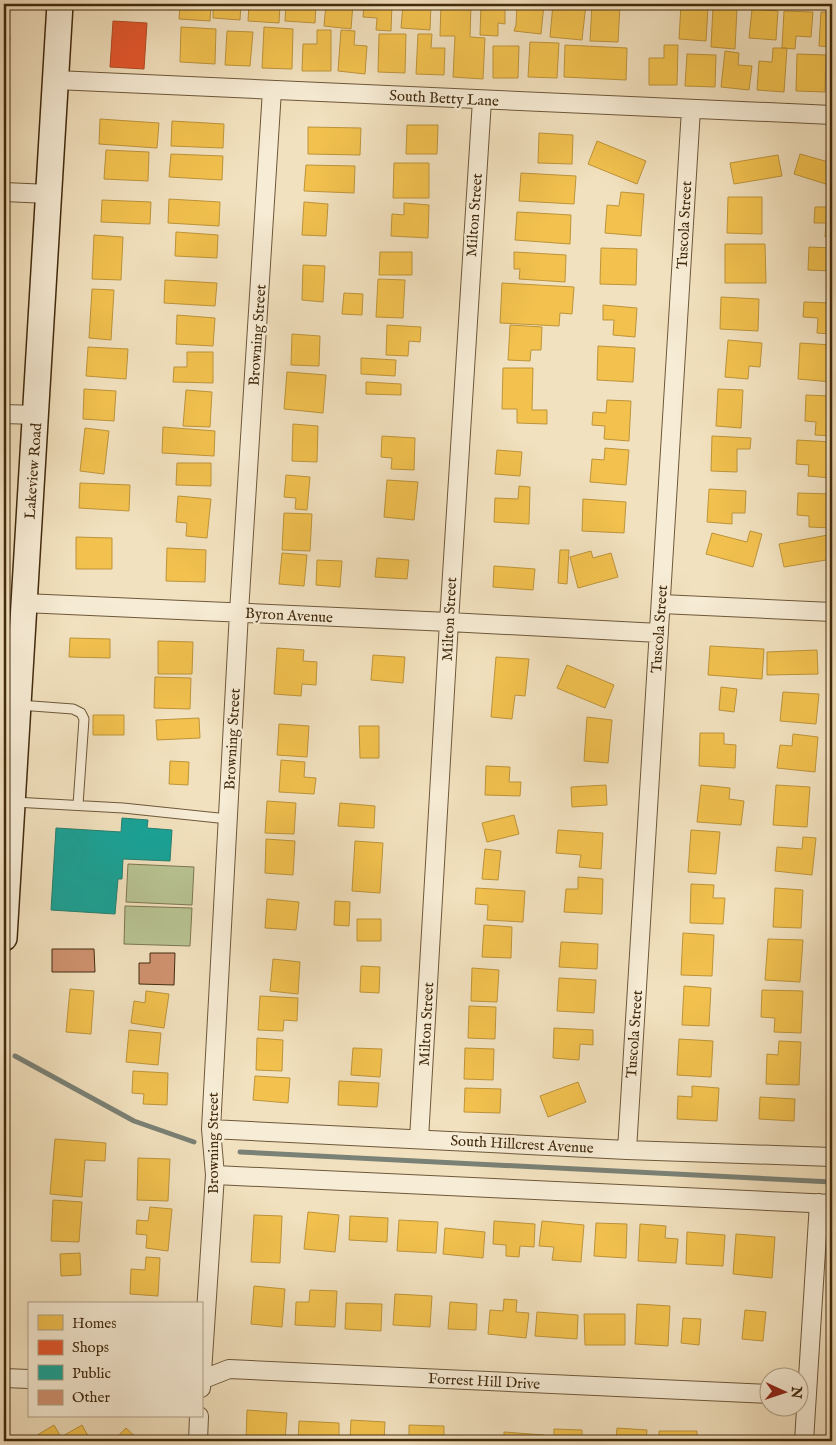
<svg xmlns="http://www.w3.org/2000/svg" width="836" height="1445" font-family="'IM FELL English',serif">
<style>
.green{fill:#b8c393;stroke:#7d7750}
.homes{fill:#f2c14e;stroke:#bd943b}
.shops{fill:#e4572e;stroke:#b34a24}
.public{fill:#17a398;stroke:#247f6f}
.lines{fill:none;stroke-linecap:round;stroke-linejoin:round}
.stream{stroke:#7a8176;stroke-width:5}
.building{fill:#d09270;stroke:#422b0e}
.lane-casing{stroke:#6e583a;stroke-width:11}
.street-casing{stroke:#6e583a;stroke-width:20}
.secondary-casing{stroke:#422b0e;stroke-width:28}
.lane{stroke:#f7ecd5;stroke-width:9}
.street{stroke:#f7ecd5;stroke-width:18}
.secondary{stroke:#f7ecd5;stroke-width:25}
.labels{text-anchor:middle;stroke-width:5;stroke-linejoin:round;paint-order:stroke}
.street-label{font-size:15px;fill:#422b0e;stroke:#f7ecd5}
</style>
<rect width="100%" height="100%" fill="#f2e1be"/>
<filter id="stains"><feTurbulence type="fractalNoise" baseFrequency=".004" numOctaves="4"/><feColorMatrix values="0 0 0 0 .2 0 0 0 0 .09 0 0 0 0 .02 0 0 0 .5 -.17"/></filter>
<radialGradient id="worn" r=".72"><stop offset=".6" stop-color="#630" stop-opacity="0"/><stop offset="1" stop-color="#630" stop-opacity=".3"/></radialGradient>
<path class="green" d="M128 864 194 867 192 905 126 902Z
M125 906 192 908 190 946 124 944Z"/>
<path class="homes" d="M180 4H211L210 21 179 19Z
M213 4H241L240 20 213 18Z
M249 4H280L279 23 248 21Z
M286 4H316L315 23 285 21Z
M326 4H353L351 29 324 26Z
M364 4H392L391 31 376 30 377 18 363 17Z
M403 4H431L430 30 401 28Z
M441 4H471L470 37 485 38 483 79 453 77 455 36H440Z
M481 4H505V24L498 23V36L480 35Z
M517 4H544L541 34 514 31 516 25Z
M553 4H586L582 40 550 37Z
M592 4 620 5 618 42 590 41Z
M681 5 708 7 706 41 679 39Z
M713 7 737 8 735 49 711 47Z
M752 9 778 11 776 40 749 38Z
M784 11 813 12 811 37 796 36 795 49 782 48Z
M821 12H832V47L819 46Z
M181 27 216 29 215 64 180 62Z
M264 27 293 29 292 69 262 68Z
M317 30H331V71H302L303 44H317Z
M341 30 355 31 354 45 367 46 365 74 338 71Z
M227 31 253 32 250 66 225 65Z
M379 34H406L405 73 378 72Z
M418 34H432L431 48H445L444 75 416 74Z
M4 37H10L8 67H4Z
M530 42 559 43 557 78 528 77Z
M565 45 627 48 626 80 564 77Z
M664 45H678L677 85H649V58H664Z
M493 46H519L518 78H493Z
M773 48H787L784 92 757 90 759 61 772 62Z
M725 51 739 53 738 65 752 66 749 90 721 87Z
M687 54 716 55 715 87 685 86Z
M797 54 826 55 825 92 796 91Z
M100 119 159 123 157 148 99 144Z
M172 121 224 124 223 148 171 146Z
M407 125H438L437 154H406Z
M308 127 361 128 360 155 308 154Z
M539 133 573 135 572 164 538 163Z
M597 141 646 161 637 184 588 164Z
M106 150 149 152 148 181 104 179Z
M171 154 223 156 222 180 169 177Z
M800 154 832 163V186L794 174Z
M778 155 782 176 734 184 730 163Z
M394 163H429V198H393Z
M306 165 355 166 354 193 304 191Z
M521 173 576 176 574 204 519 201Z
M621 192 644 194 641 236 605 233 607 205 619 206Z
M728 197H762V234L727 233Z
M169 199 220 202 219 226 168 223Z
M102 200 151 202 150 224 101 222Z
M304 202 328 204 326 236 302 235Z
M404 203 429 205 428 238 391 236 392 214 404 215Z
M815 207H832V237H825L826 223H814Z
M517 212 571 215 570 244 515 240Z
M176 232 218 235 217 258 175 256Z
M94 235 123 237 121 280 92 279Z
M725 244H765L766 283H725Z
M809 247 832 248V271L808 270Z
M601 248 637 249 636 285 600 284Z
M380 252H412V275H379Z
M514 252 566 255 565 282 519 279 520 269H514Z
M303 265 325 266 323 302 302 300Z
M378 279 405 280 403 318 376 317Z
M165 280 217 283 215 306 164 303Z
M502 283 574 287 572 314 560 313 559 326 500 323Z
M92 289 114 290 111 340 89 338Z
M344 293 363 294 362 315 342 314Z
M721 297 759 299 758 331 720 329Z
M804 302 832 303V334L817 333 818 318 803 317Z
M603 305 637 308 635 337 613 335 614 320H603Z
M177 315 215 318 213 346 176 344Z
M387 325 421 327 420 342 409 341 408 356 386 355Z
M510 325 542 327 541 350H531L530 361 508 360Z
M292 334 320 336 319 366 291 365Z
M728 340 762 343 760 367 749 366 748 379 725 377Z
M800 343 832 345V382L798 379Z
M598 346 635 348 633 382 597 380Z
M88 347 128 349 126 379 86 376Z
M187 352H213V383L173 382 174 367H187Z
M361 358 396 360 395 376 361 374Z
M503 368H533L532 410H547V424L517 423V409H502Z
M287 372 326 375 323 413 284 409Z
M366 382 401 384V395L366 394Z
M84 389 116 391 114 421 83 419Z
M718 389 743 390 741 428 716 426Z
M186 390 212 392 210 427 183 426Z
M806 395 829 396V409H832V436L815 435 816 422 805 421Z
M607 400 631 401 629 441 604 439 605 426 592 425 593 412 606 413Z
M293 424 318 426 317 462 292 461Z
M163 427 215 431 214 456 162 453Z
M85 428 109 431 104 474 80 471Z
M382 436 415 438 414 470 391 469 392 458 381 457Z
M712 436 751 438 750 449H737V472L711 471Z
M797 440 832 442V478L808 476 809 465 796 464Z
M605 448 629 450 626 485 590 482 592 459 604 460Z
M497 450 522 452 520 476 495 474Z
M177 463H211V486L176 485Z
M286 475 310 477 307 510 295 509 296 498 284 497Z
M387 480 418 482 414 520 384 517Z
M80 483 130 485 129 511 79 508Z
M519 486 530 487 529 524 494 522 495 498 518 499Z
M709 489 746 491 745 513H732V524L707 522Z
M798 493 832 494V528L809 527V516L797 515Z
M178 496 211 499 207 538 186 536 187 523 176 522Z
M583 499 626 502 624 533 582 531Z
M284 513 312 514 310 551 282 550Z
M750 531 762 534 753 567 706 554 712 533 747 542Z
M828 535 832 559 784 567 779 544Z
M76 537 112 538V569H76Z
M167 548 206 550 205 582 166 581Z
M560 550H569L567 584 558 583Z
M591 551 593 558 611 553 618 577 578 588 570 557Z
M282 553 307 555 304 586 279 584Z
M377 558 409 560 407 579 375 577Z
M317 560 342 561 340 587 316 585Z
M494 566 535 569 533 590 493 587Z
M70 638 110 639V658L69 657Z
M158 641 193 642 192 674H158Z
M710 646 764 649 762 679 708 675Z
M277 648 304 650 303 661 317 662 316 685 302 684 301 696 274 694Z
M817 650 818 674 767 675V652Z
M373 655 405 657 403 683 371 680Z
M496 657 529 659 525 696 515 695 512 719 491 717Z
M567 665 614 685 605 708 557 688Z
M155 677 191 678 190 709 154 708Z
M721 687 737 689 734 712 719 710Z
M783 692 819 694 816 724 780 721Z
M93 715H124V735H93Z
M587 717 612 720 608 763 584 761Z
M199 718 200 738 157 740 156 720Z
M279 724 309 726 307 757 277 755Z
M359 726H379V758H360Z
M700 733H724V744L736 745 735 768 699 766Z
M793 734 818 737 815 772 777 768 780 745 792 746Z
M281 760 305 762 304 777 316 778 314 794 279 792Z
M170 761 189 762 188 785 169 784Z
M486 766 510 767 509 782H521L520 796 485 795Z
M606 785 607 805 572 807 571 787Z
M701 785 730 788 729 799 744 801 741 825 697 822Z
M776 785 810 787 807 827 773 825Z
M267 801 296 803 294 834 265 833Z
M340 803 375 806 374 828 338 826Z
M514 815 519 834 487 842 482 823Z
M558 830 603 833 601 869 579 867 581 855 556 853Z
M691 830 720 832 716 874 688 872Z
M803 837 816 838 812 875 775 871 777 847 802 849Z
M266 839 295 841 293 875 265 873Z
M355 841 383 843 380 893 352 891Z
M485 849 501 851 498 880 482 879Z
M578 877 603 879 602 914 564 912 566 889H578Z
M691 884 714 885 713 898H725L723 924 690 923Z
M476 888 525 891 523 922 487 920 488 905 475 904Z
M775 888 803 890 801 928 773 927Z
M267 899 299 902 296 930 265 928Z
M335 901 350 902 349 926 334 925Z
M357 919H381V941H357Z
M484 925 512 927 511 958 482 957Z
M683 933 714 935 712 976 681 975Z
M768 939 803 940 800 982 765 980Z
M561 942 598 944 597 969 559 967Z
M273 959 300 962 298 994 270 991Z
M361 966 380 967 379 993 360 992Z
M472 968 499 970 497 1002 471 1001Z
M559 978 596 980 594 1013 557 1011Z
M684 986 711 988 709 1026 682 1025Z
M70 989 94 991 91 1034 66 1032Z
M762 990 803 991 801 1033 774 1032 775 1018 761 1017Z
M146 991 169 994 164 1028 131 1023 134 1001 145 1003Z
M260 996 298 998 297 1021 284 1020 283 1031 258 1030Z
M469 1006 496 1007 495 1039 468 1038Z
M554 1028 593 1030V1045L580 1044 579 1060 553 1058Z
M129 1030 161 1033 158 1065 126 1062Z
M257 1038 283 1040 282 1071 256 1070Z
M679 1039 713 1041 711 1077 677 1075Z
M779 1041 801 1042 799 1085 766 1084 767 1054 778 1055Z
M353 1048 382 1049 380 1077 351 1075Z
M465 1048 494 1049 493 1080 464 1079Z
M133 1071 168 1073 167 1105 143 1104 144 1094 132 1093Z
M255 1076 290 1078 288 1103 253 1100Z
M339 1081 379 1083 377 1107 338 1105Z
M578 1082 586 1102 548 1117 540 1096Z
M692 1086 719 1088 717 1121 677 1119 678 1096 692 1097Z
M465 1088 501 1089 500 1113 464 1112Z
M760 1097 795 1099 794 1121 759 1119Z
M55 1139 106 1143 105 1161 85 1160 82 1197 50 1194Z
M138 1158 170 1159 168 1201 137 1200Z
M53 1200 82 1202 79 1242 51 1241Z
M150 1207 172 1209 168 1251 146 1248 147 1235 136 1234 137 1220 148 1221Z
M308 1212 339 1215 335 1252 304 1249Z
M254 1215 282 1216 280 1263 251 1262Z
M350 1216 388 1218 387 1242 349 1240Z
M399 1220 438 1222 436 1253 397 1251Z
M494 1221 535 1224 534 1247 520 1246 519 1257 506 1256V1245L493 1244Z
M542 1221 584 1225 581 1262 552 1260 554 1247 539 1246Z
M596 1223 627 1224 626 1258 594 1256Z
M640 1224 666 1226 665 1238 678 1239 676 1263 638 1261Z
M445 1228 485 1232 483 1258 443 1254Z
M687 1232 725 1235 723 1266 686 1264Z
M736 1234 775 1237 772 1278 733 1274Z
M80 1253 81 1275 61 1276 60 1254Z
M146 1257 160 1258 158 1296 130 1294 131 1269 145 1270Z
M254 1286 285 1289 282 1327 251 1324Z
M310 1290 337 1291 335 1327 295 1325 296 1302H309Z
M395 1294 432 1296 430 1327 393 1325Z
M504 1299 517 1300 516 1312 529 1313 526 1338 488 1334 490 1310 503 1311Z
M450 1302 477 1304 476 1330 448 1329Z
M346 1303 382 1304 381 1331 345 1329Z
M637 1304 670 1306 668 1346 635 1344Z
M745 1310 766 1312 763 1341 742 1339Z
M537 1312 578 1315 577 1339 535 1336Z
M584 1314H625V1345H585Z
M683 1318 701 1319 699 1345 681 1343Z
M247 1410 287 1413 285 1441H246Z
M351 1420 385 1422 384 1441H350Z
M299 1421 339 1423V1441H298Z
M54 1425 61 1437 82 1425 91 1441H36L34 1437Z
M409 1425 444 1426V1441H409Z
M126 1428 140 1441H113Z
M617 1428 647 1430 646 1441H616Z
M554 1429 582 1430V1441H554Z
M659 1431H697V1441H659Z
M504 1432 544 1435 543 1441H504Z
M456 1438 494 1440V1441H456Z
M732 1439 747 1440V1441H732Z"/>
<path class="shops" d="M113 21 147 23 144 69 110 67Z"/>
<path class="public" d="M122 818 148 820 147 828 172 830 170 861 123 859 122 879H118L115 914 51 910 56 828 121 832Z"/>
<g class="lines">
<path class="stream" d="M15 1056 134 1121 194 1142
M240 1152 832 1182"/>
</g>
<path class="building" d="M52 949H94L95 972H52Z
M150 953H175L174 985 139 984V963H150Z"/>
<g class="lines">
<g class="lane-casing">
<path id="lane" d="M19 705 73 709 81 713 84 719 78 805
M14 802 123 808 228 819"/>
</g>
<g class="street-casing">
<path id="street" d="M56 80 832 115
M4 192 49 194
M4 414 36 415
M24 603 449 622 659 633
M661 604 832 612
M211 1129 627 1150 832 1157
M419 1139 449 622 482 100
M627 1150 691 109
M215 1175 832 1204
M4 1378 29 1379
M201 1380 229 1369 768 1394
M201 1388 215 1175 211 1129 239 612 272 90
M198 1441 199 1416
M804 1441 819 1203"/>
</g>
<g class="secondary-casing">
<path id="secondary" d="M4 938 60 4"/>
</g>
<use href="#lane" class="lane"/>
<use href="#street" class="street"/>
<use href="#secondary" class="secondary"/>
</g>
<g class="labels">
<g class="street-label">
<text transform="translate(444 98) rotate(3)" y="5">South Betty Lane</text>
<text transform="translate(474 215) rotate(-86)" y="5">Milton Street</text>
<text transform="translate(684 225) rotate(-87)" y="5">Tuscola Street</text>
<text transform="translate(257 335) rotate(-86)" y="5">Browning Street</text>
<text transform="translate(33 471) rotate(-86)" y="5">Lakeview Road</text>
<text transform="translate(289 615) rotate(3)" y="5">Byron Avenue</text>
<text transform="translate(449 619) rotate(-87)" y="5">Milton Street</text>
<text transform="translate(659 629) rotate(-86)" y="5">Tuscola Street</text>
<text transform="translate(232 739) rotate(-87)" y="5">Browning Street</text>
<text transform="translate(426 1024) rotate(-87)" y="5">Milton Street</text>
<text transform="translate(634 1034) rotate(-86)" y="5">Tuscola Street</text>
<text transform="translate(213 1143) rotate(-90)" y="5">Browning Street</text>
<text transform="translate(522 1144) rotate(3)" y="5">South Hillcrest Avenue</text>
<text transform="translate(484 1381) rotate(3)" y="5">Forrest Hill Drive</text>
</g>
</g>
<rect width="836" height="1445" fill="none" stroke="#f2e1be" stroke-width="20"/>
<rect x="5" y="5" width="826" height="1435" fill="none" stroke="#422b0e" stroke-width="2.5"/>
<rect x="10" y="10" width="816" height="1425" fill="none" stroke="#422b0e"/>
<rect x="28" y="1302" width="175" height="115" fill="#f7ecd5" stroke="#af9f85"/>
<rect x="38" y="1315" width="25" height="15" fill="#f2c14e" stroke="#af9f85"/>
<text x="72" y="1328" font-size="15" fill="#422b0e">Homes</text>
<rect x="38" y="1340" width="25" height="15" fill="#e4572e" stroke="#af9f85"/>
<text x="72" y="1352" font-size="15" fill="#422b0e">Shops</text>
<rect x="38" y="1365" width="25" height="15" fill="#17a398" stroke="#af9f85"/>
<text x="72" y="1378" font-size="15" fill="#422b0e">Public</text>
<rect x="38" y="1390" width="25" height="15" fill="#d09270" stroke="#af9f85"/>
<text x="72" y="1402" font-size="15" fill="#422b0e">Other</text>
<g transform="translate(784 1392) rotate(93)"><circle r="24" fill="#f7ecd5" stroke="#af9f85"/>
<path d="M0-4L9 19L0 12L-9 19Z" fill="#8f2418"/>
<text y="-8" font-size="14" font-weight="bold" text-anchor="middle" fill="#422b0e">N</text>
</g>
<rect width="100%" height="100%" filter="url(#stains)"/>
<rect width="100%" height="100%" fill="url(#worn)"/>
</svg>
